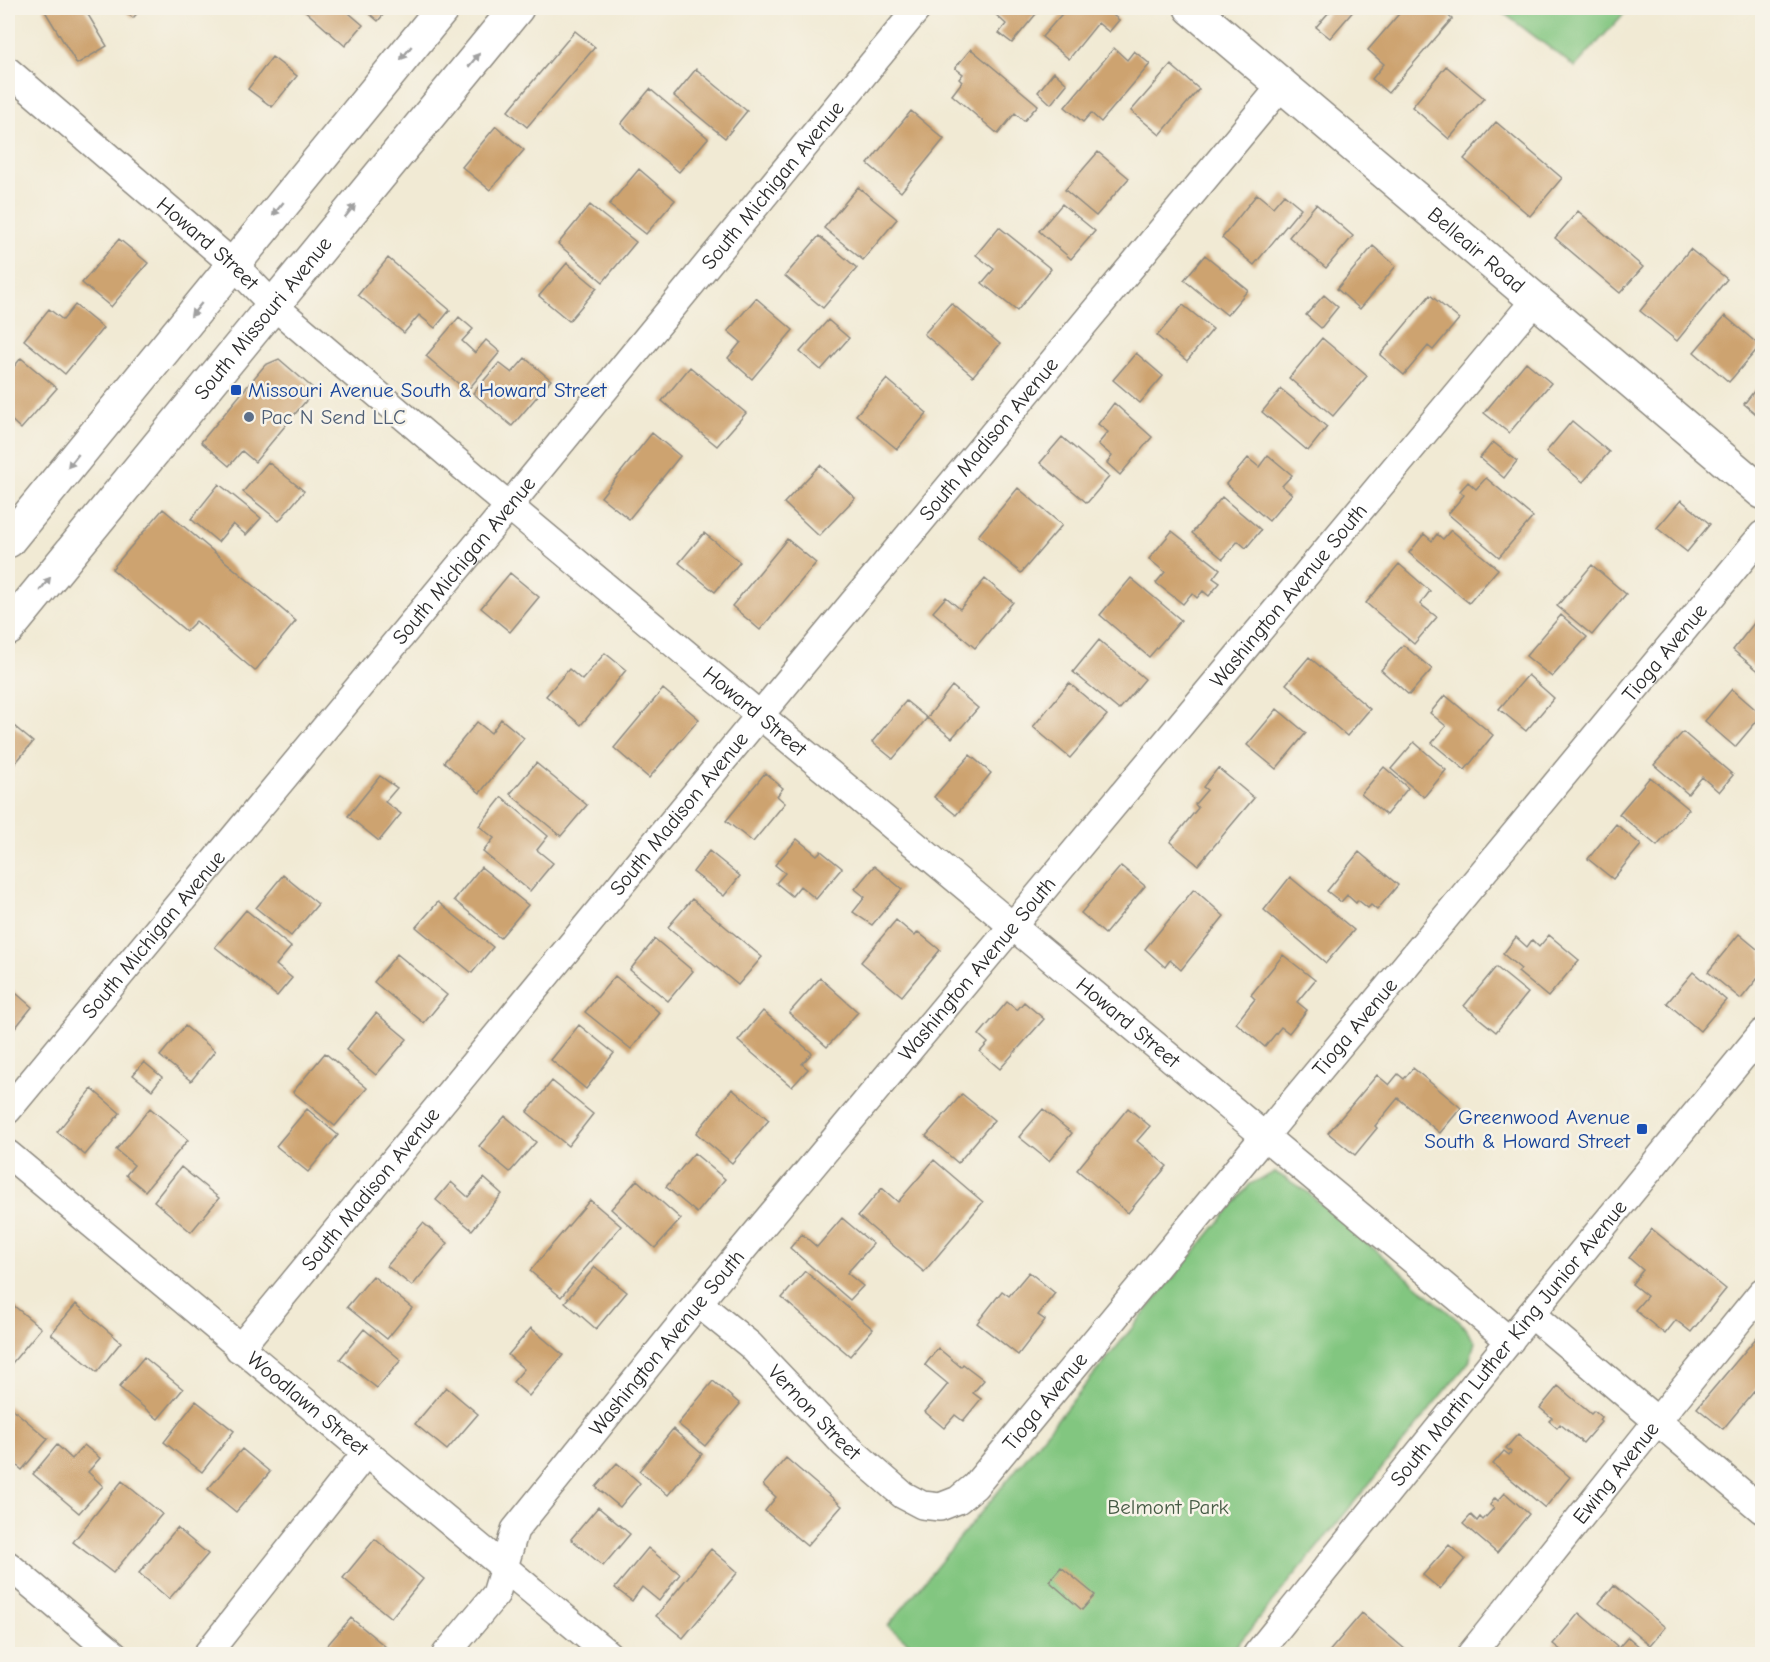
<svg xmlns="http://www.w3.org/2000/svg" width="1770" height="1662" font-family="'Comic Neue',sans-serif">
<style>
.green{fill:#82c680;stroke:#567856;stroke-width:1.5}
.building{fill:#cda370}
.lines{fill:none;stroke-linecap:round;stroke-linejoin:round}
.minor-casing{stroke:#8e8a80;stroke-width:30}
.major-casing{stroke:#8e8a80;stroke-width:36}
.minor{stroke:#fff;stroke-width:27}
.major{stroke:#fff;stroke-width:33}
.oneway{fill:#a0a0a0}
.transit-dot{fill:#1a4fb4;stroke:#f7f3e8;stroke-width:2}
.service-dot{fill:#5c6f8a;stroke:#f7f3e8;stroke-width:2}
.labels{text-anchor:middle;stroke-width:5;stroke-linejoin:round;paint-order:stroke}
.street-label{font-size:21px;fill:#2b2b2b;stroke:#f7f3e8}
.transit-label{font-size:21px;fill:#164399;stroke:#f7f3e8;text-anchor:start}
.service-label{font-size:21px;fill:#4e5e75;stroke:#f7f3e8;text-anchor:start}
.park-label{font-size:21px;fill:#455a44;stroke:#f7f3e8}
</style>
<rect width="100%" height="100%" fill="#f7f3e8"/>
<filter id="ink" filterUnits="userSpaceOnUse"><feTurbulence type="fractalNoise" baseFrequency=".0167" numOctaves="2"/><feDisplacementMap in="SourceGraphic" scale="12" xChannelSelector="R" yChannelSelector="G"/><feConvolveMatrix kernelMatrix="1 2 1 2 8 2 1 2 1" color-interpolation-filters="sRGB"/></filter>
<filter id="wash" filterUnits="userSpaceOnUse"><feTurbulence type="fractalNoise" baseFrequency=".008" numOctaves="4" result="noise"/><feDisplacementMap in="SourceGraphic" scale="24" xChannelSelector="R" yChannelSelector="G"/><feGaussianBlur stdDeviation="1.35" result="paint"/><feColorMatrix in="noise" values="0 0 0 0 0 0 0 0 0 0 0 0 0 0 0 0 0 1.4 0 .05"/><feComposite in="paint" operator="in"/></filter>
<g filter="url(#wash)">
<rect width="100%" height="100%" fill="#f1ead4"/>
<path class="green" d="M1497 8H1629L1575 67Z
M1275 1172 1306 1191 1461 1323 1475 1342 1469 1362 1230 1654H922L888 1626 1250 1184Z"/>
<g id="blocks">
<path class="building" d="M43 8H84L107 46 77 64Z
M121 8H142L133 18Z
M302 8H343L363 25 345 46Z
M363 8H389L378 21Z
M1000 8H1041L1012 43 999 33 1006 24 995 14Z
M1067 8H1104L1119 20 1109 32 1098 23 1069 59 1042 37Z
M1326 8H1356L1330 38 1316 27 1330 11Z
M1404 8H1439L1452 19 1388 93 1372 79 1384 64 1368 50Z
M575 31 595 47 527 127 508 111Z
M1114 48 1127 60 1134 51 1150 64 1101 122 1091 113 1083 122 1065 107Z
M971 49 1038 105 1024 121 1015 113 998 134 952 95 962 82 959 79 963 74 955 68Z
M272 57 297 76 272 107 248 89Z
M1171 65 1199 89 1160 135 1131 111Z
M1446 66 1484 98 1449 139 1412 107Z
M696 69 747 111 725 138 674 96Z
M1054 72 1067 84 1051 104 1038 92Z
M650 89 708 138 679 172 621 124Z
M911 111 944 139 901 192 868 164Z
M1496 122 1562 178 1530 216 1464 159Z
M496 126 524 150 490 190 462 167Z
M1098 152 1129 178 1096 216 1065 190Z
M639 169 675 200 646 234 609 205Z
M858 187 897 219 863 260 824 228Z
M1257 194 1273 207 1284 194 1301 208 1254 265 1222 238Z
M1062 204 1095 231 1071 259 1039 231Z
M1316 204 1353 236 1326 268 1289 237Z
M590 205 636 242 603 282 558 244Z
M1578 211 1643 267 1620 293 1555 238Z
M999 227 1051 269 1017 311 982 283 994 269 976 255Z
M819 236 857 268 823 308 785 276Z
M119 239 148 263 111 307 82 283Z
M1373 246 1396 266 1360 309 1337 289Z
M1690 249 1727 279 1677 341 1640 311Z
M1205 255 1248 290 1227 315 1184 280Z
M388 258 450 310 435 328 419 315 404 333 358 295Z
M567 263 597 288 569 321 539 296Z
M1324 295 1338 307 1321 328 1306 315Z
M1430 295 1459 319 1433 350 1428 346 1404 375 1380 355Z
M756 298 793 330 752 379 728 358 741 342 728 331Z
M951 303 1000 344 973 376 924 334Z
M75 305 103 328 65 374 24 340 49 309 63 320Z
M1183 305 1213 329 1187 361 1157 336Z
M1725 316 1760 346 1729 382 1694 352Z
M459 317 473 329 462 341 475 353 486 340 500 352 467 391 426 356Z
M828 320 849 338 821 370 800 352Z
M1322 338 1367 376 1333 416 1289 378Z
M1136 353 1163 376 1140 403 1113 380Z
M21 358 57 388 21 429 8 417V374Z
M525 358 551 380 512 426 473 393 499 363 512 373Z
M279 359 315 390 255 462 242 451 229 466 201 442 265 365Z
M1526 362 1551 383 1509 433 1484 413Z
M690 367 746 413 717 446 662 401Z
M887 379 927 413 897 449 856 415Z
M1762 381V419L1744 404Z
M1281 389 1327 427 1308 451 1262 412Z
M1114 403 1152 437 1120 475 1107 463 1112 456 1098 444 1108 432 1098 424Z
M1572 421 1609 452 1583 482 1546 452Z
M652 433 680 456 629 519 601 497Z
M1062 437 1109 477 1087 503 1040 463Z
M1493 442 1517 461 1504 478 1480 458Z
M1268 455 1292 475 1282 486 1292 494 1269 521 1226 484 1248 458 1259 467Z
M268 462 304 491 279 521 243 492Z
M820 465 855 498 819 536 784 503Z
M1486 478 1533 517 1499 557 1448 514 1464 495 1460 491 1468 482 1476 489Z
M219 484 261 518 246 535 233 524 218 542 191 519Z
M1018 488 1062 525 1021 573 978 536Z
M1222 497 1261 530 1246 548 1238 541 1223 559 1192 533Z
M1681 500 1710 524 1687 552 1657 528Z
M163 509 296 621 255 671 196 621 186 631 112 569Z
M1451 530 1498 569 1469 603 1409 553 1424 534 1432 541 1437 534 1443 539Z
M1172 531 1220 569 1213 578 1220 583 1209 596 1203 591 1197 598 1192 593 1183 604 1156 583 1165 572 1149 559Z
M704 533 740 562 715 592 679 563Z
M787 539 816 563 760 630 732 606Z
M1399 564 1430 591 1420 604 1437 617 1414 644 1366 603Z
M1592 565 1626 594 1592 635 1557 606Z
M510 573 539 597 510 632 481 608Z
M1131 578 1181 620 1149 657 1100 615Z
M985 579 1013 602 975 648 933 612 946 597 960 609Z
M1762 613V674L1733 650Z
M1561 615 1587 637 1552 677 1526 656Z
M1099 640 1145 679 1119 710 1073 672Z
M1403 645 1432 669 1409 695 1381 670Z
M605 653 626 670 581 725 546 696 569 669 582 680Z
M1309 657 1370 709 1347 736 1286 684Z
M1528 675 1554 698 1526 731 1499 709Z
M1069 683 1107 715 1070 758 1033 727Z
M952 686 978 708 952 738 927 718Z
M663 689 699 719 649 778 614 748Z
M1732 689 1762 715 1735 747 1705 721Z
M1445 695 1493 735 1465 770 1432 743 1446 726 1430 713Z
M906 701 927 718 893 759 872 742Z
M1277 709 1306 733 1276 769 1247 745Z
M501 719 524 738 480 793 444 762 477 722 491 733Z
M8 721 33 742 8 772Z
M1683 732 1733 775 1719 792 1702 777 1688 794 1654 765Z
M1414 742 1446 770 1424 797 1391 769Z
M970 755 991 773 956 815 934 797Z
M536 763 587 805 561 836 510 794Z
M1384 767 1408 788 1386 815 1361 794Z
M1218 768 1254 798 1198 865 1170 842 1198 808 1195 804 1207 790 1203 787Z
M765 773 783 788 777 796 785 803 753 842 726 821Z
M380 776 397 788 385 802 401 814 379 841 348 816Z
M1650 777 1689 809 1657 846 1619 814Z
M502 797 548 836 537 850 553 863 530 891 483 852 494 838 479 826Z
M1616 824 1641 845 1613 879 1588 859Z
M797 839 817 855 821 851 842 868 816 899 800 886 792 896 776 883 785 873 775 865Z
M709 851 740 876 724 896 693 872Z
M1359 852 1398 885 1377 910 1371 905 1368 908 1358 900 1356 903 1347 895 1341 902 1327 891Z
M874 866 902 889 872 925 853 912 865 897 855 889Z
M1121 866 1145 886 1105 934 1081 913Z
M481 867 528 905 500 938 454 900Z
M283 875 318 904 291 936 256 908Z
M1290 877 1354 930 1326 963 1264 910Z
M1194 889 1224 916 1181 970 1170 960 1165 967 1145 949Z
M692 899 762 957 738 985 668 927Z
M438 902 493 947 472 973 416 927Z
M246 910 291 947 276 965 292 978 277 996 215 947Z
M896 920 915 936 918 932 940 950 902 996 861 962Z
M1739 934 1762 953V973L1741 999 1708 972Z
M1549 935 1579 960 1548 997 1518 972 1521 969 1503 954 1516 937 1527 947 1532 940 1539 947Z
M655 939 693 971 668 1001 630 970Z
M397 954 447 995 424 1023 374 982Z
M1283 955 1315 980 1297 1002 1307 1010 1289 1033 1281 1027 1265 1047 1236 1023 1255 999 1251 995Z
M1496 967 1528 993 1496 1032 1464 1006Z
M1693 972 1726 1000 1700 1031 1667 1003Z
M615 976 660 1013 631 1049 585 1012Z
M820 978 858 1012 827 1047 789 1013Z
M10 988 32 1007 8 1037V991Z
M1007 1002 1017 1010 1024 1002 1044 1019 1000 1069 980 1052 988 1043 979 1035Z
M763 1011 812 1053 802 1064 808 1069 792 1087 738 1041Z
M376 1013 407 1039 376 1075 346 1050Z
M579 1025 614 1053 586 1089 551 1060Z
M185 1026 215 1051 191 1081 160 1056Z
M325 1053 367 1088 335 1126 293 1092Z
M144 1062 162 1077 152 1090 133 1075Z
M1413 1068 1461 1108 1440 1133 1398 1098 1375 1126 1377 1128 1355 1155 1328 1133 1377 1075 1389 1085 1398 1074 1404 1079Z
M552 1081 593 1114 568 1146 527 1112Z
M92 1089 120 1113 85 1155 57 1132Z
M732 1089 769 1120 732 1163 696 1133Z
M962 1094 994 1120 958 1163 926 1136Z
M150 1108 188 1140 145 1191 126 1175 134 1165 116 1150Z
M1128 1108 1150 1126 1137 1141 1167 1166 1128 1213 1077 1170Z
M307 1109 338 1135 308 1172 276 1146Z
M1043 1109 1072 1133 1049 1161 1019 1137Z
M505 1116 536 1142 510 1172 479 1146Z
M694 1153 725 1179 697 1213 666 1187Z
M934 1160 983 1202 924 1272 858 1216 882 1188 898 1202Z
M181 1167 219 1198 191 1232 154 1201Z
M484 1178 502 1194 472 1230 436 1200 451 1182 468 1197Z
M637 1180 681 1219 655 1248 611 1209Z
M590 1200 621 1226 561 1297 530 1271Z
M842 1218 873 1244 847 1273 863 1286 850 1300 790 1248 802 1234 817 1247Z
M423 1223 448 1243 412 1286 387 1266Z
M1652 1229 1726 1289 1691 1332 1676 1320 1665 1334 1635 1310 1647 1296 1632 1284 1643 1270 1629 1258Z
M595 1267 627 1292 596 1329 565 1302Z
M805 1271 873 1329 850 1356 782 1298Z
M1029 1272 1055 1293 1038 1315 1045 1320 1018 1355 977 1323 1002 1291 1009 1296Z
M373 1276 412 1308 387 1339 347 1307Z
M8 1301 41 1328 8 1368Z
M76 1304 121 1342 97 1372 51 1334Z
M531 1328 563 1355 529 1396 513 1382 524 1369 508 1355Z
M364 1329 401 1360 377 1388 340 1359Z
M1762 1331V1382L1723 1429 1697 1408Z
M938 1348 961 1367 963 1364 984 1380 973 1393 981 1399 963 1421 955 1415 944 1428 925 1412 948 1384 925 1365Z
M144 1357 183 1389 158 1419 119 1387Z
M713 1381 740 1404 705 1446 678 1424Z
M1558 1386 1591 1414 1594 1411 1601 1417 1599 1420 1601 1422 1583 1443 1560 1424 1557 1428 1549 1421 1552 1418 1540 1408Z
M446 1387 478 1414 447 1450 415 1424Z
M196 1401 234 1431 202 1472 164 1442Z
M8 1405 48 1439 22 1470 8 1458Z
M673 1429 702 1454 668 1495 639 1471Z
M1518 1434 1570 1477 1545 1508 1493 1464 1504 1451 1509 1455 1511 1452 1506 1448Z
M57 1445 72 1459 84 1445 100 1458 88 1472 103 1486 79 1513 33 1474Z
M242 1449 270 1472 236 1512 208 1489Z
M786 1458 842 1506 807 1546 765 1511 776 1497 763 1485Z
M617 1463 640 1483 620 1507 596 1487Z
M122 1481 162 1514 113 1573 73 1542Z
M1505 1493 1529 1514 1497 1553 1463 1524 1471 1515 1477 1521 1480 1517 1483 1520 1494 1508 1490 1505 1495 1498 1498 1501Z
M598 1507 630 1534 603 1566 571 1539Z
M177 1528 208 1554 169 1599 139 1573Z
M375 1539 423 1579 391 1618 343 1578Z
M1449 1545 1465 1559 1440 1589 1423 1575Z
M648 1548 680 1574 659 1601 642 1587 632 1601 615 1588Z
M711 1549 738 1572 683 1638 656 1616Z
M1061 1567 1095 1595 1082 1610 1049 1581Z
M1614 1585 1665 1627 1650 1645 1599 1603Z
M1362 1613 1406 1650 1402 1654H1327Z
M1579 1613 1617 1646 1610 1654H1566L1553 1644Z
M351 1618 386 1647 380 1654H331L324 1649Z
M1628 1637 1648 1654H1613Z"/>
</g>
</g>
<g filter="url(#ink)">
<use href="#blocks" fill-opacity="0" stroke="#8e8a80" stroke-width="1.5"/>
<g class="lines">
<g class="minor-casing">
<g id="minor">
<path id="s1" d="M8 71 233 264 273 305 509 506 1510 1341"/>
<path id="s2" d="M8 1110 509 506 918 8"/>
<path id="s3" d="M8 1154 608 1654"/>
<path id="s4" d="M698 1303 750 1345 844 1444 903 1495 922 1505 940 1507 958 1500 975 1486 1762 535"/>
<path d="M1531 1314 1762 1510"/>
<path id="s5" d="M239 1349 760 715 1282 85"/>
<path d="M8 1565 114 1654"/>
<path d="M207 1654 365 1454"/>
<path id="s6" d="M446 1654 496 1594 515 1530 698 1303 1535 300"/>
<path id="s7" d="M1257 1654 1531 1314 1762 1033"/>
<path id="s8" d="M1471 1654 1658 1420 1762 1292"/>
</g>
</g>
<g class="major-casing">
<g id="major">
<path id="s9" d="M1191 8 1762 492"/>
<path d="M8 541 443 8"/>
<path id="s10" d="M8 629 517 8"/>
</g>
</g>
<use href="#minor" class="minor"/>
<use href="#major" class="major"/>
</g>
<defs><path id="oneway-solid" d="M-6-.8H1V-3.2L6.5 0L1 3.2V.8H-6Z" transform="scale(1.5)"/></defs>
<g class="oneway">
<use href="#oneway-solid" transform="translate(406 53) rotate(129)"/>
<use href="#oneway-solid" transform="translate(474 60) rotate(-51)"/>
<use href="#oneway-solid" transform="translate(278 209) rotate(129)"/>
<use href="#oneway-solid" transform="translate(350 211) rotate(-51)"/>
<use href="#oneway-solid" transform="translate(196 310) rotate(129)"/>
<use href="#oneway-solid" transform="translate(73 461) rotate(129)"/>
<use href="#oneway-solid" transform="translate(45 584) rotate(-51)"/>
</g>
</g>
<g class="transit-dot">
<rect x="230" y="384" width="12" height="12" rx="3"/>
<rect x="1636" y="1123" width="12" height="12" rx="3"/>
</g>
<circle class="service-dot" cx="249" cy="417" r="6"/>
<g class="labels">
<g class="street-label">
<text dy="7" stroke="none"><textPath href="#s2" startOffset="1200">South Michigan Avenue</textPath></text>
<text dy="7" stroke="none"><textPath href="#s1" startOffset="264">Howard Street</textPath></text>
<text dy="7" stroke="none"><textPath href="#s9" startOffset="374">Belleair Road</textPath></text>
<text dy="7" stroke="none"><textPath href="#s10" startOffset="402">South Missouri Avenue</textPath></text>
<text dy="7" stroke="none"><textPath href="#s5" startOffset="1179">South Madison Avenue</textPath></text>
<text dy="7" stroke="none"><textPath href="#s2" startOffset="714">South Michigan Avenue</textPath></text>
<text dy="7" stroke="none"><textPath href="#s6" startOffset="1358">Washington Avenue South</textPath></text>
<text dy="7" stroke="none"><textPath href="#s4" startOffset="1444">Tioga Avenue</textPath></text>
<text dy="7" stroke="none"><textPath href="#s1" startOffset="984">Howard Street</textPath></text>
<text dy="7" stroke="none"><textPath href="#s5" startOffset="693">South Madison Avenue</textPath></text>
<text dy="7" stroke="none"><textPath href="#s2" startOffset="228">South Michigan Avenue</textPath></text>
<text dy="7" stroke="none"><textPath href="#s6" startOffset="872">Washington Avenue South</textPath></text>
<text dy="7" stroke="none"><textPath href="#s1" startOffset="1470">Howard Street</textPath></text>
<text dy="7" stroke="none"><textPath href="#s4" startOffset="958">Tioga Avenue</textPath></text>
<text dy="7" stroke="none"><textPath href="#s5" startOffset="207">South Madison Avenue</textPath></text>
<text dy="7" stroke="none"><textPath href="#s6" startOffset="386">Washington Avenue South</textPath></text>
<text dy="7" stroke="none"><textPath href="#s7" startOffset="400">South Martin Luther King Junior Avenue</textPath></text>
<text dy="7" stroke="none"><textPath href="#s4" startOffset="472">Tioga Avenue</textPath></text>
<text dy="7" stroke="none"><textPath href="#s3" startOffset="390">Woodlawn Street</textPath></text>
<text dy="7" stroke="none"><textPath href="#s4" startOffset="160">Vernon Street</textPath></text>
<text dy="7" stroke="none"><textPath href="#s8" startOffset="232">Ewing Avenue</textPath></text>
</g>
<g class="transit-label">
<text x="248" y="397">Missouri Avenue South &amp; Howard Street</text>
<text x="1630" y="1124" text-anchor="end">Greenwood Avenue<tspan x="1630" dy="24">South &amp; Howard Street</tspan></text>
</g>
<g class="service-label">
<text x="261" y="424">Pac N Send LLC</text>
</g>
<g class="park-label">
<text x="1168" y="1514">Belmont Park</text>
</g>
</g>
<rect width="1770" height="1662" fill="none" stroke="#f7f3e8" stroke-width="30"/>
</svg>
